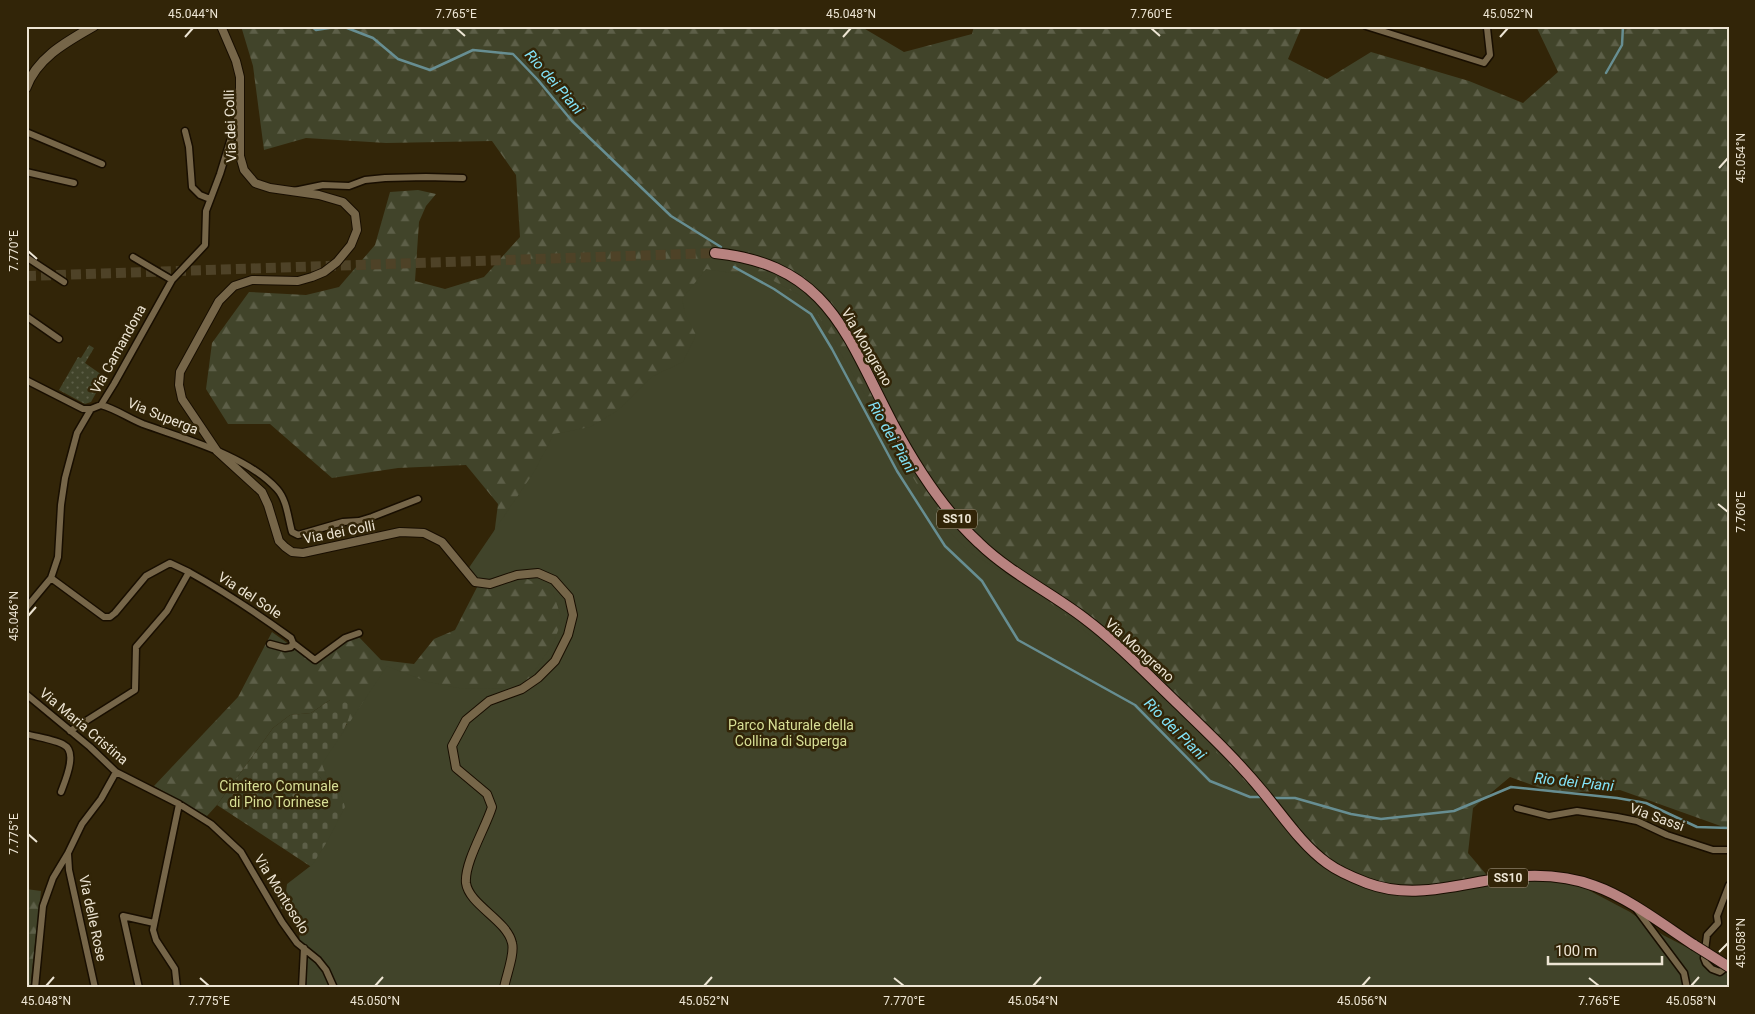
<svg xmlns="http://www.w3.org/2000/svg" width="1755" height="1014" font-family="Roboto,sans-serif">
<style>
.grass{fill:url(#grass-dots)}
.forest{fill:url(#forest-firs)}
.cemetery{fill:url(#cemetery-stones)}
.park{fill:#41442a}
.lines{fill:none;stroke-linecap:round;stroke-linejoin:round}
.stream{stroke:#678e92;stroke-width:2.5}
.primary-tunnel{stroke:#4e4227;stroke-width:10;stroke-dasharray:10 5;stroke-linecap:butt}
.minor-casing{stroke:#180e00;stroke-width:9}
.tertiary-casing{stroke:#180e00;stroke-width:10}
.secondary-casing{stroke:#180e00;stroke-width:11}
.primary-casing{stroke:#180e00;stroke-width:12}
.minor{stroke:#766649;stroke-width:6}
.tertiary{stroke:#766649;stroke-width:8}
.secondary{stroke:#766649;stroke-width:9}
.primary{stroke:#b88380;stroke-width:10}
.primary-bridge-casing{stroke:#180e00;stroke-width:12;stroke-linecap:butt}
.primary-bridge{stroke:#b88380;stroke-width:10}
.ticks{fill:none;stroke:#ede5d4;stroke-width:2}
.labels{text-anchor:middle;stroke-width:5;stroke-linejoin:round;paint-order:stroke}
.shield{fill:#322508;stroke:#b5ab97;stroke-width:1}
.shield-label{font-size:12px;font-weight:bold;fill:#ede5d4}
.street-label{font-size:14px;fill:#ede5d4;stroke:#322508}
.park-label{font-size:14px;fill:#d8df96;stroke:#322508}
.water-label{font-size:15px;font-style:italic;fill:#83e3f8;stroke:#322508}
.neatline{fill:none;stroke:#ede5d4;stroke-width:2}
.ticks-label{font-size:12px;text-anchor:middle;fill:#ede5d4}
</style>
<defs>
<pattern id="grass-dots" width="8" height="8" patternUnits="userSpaceOnUse" patternTransform="scale(1.25)"><rect width="8" height="8" fill="#41442a"/><path d="M2 2h.1M6 6h.1" fill="none" stroke="#5d5f48" stroke-width="1.8" stroke-linecap="round"/></pattern>
<pattern id="forest-firs" width="22" height="20" patternUnits="userSpaceOnUse" patternTransform="scale(1.25)"><rect width="22" height="20" fill="#41442a"/><path d="M5 1l3.5 6h-7zM16 11l3.5 6h-7z" fill="#5d5f48"/></pattern>
<pattern id="cemetery-stones" width="16" height="16" patternUnits="userSpaceOnUse" patternTransform="scale(1.25)"><rect width="16" height="16" fill="#41442a"/><path d="M2 7V4a2 2 0 0 1 4 0v3zM10 15v-3a2 2 0 0 1 4 0v3z" fill="#5d5f48"/></pattern>
</defs>
<rect width="100%" height="100%" fill="#322508"/>
<path class="grass" d="M89 345 94 348 85 363 105 377 91 402 85 404 59 390 78 357 81 358Z"/>
<path class="forest" d="M241 26H860L904 52 972 34 974 26H1302L1288 59 1327 79 1371 52 1469 81 1523 103 1558 72 1536 26H1729V829L1620 790 1554 793 1510 777 1473 808 1468 853 1503 894 318 911 281 909 278 895 304 889 313 868 334 780H322L314 769 347 724 330 700 311 713 290 715 273 728 217 805 207 816 154 786 238 697 272 632 315 663 336 645 357 635 381 660 414 664 434 639 455 630 491 560 498 504 466 465 398 468 332 478 270 424H228L206 389 212 343 249 292 306 295 339 287 375 245 390 192 418 190 436 194 426 206 419 222 415 281 445 289 484 277 520 237 516 175 492 141 386 143 306 138 264 150 253 66Z
M26 889 41 891 30 988H26Z"/>
<path class="cemetery" d="M330 700 344 701 349 705C356 722 325 755 315 769L322 780H334L365 796 313 868 217 805 273 728 290 715 311 713Z"/>
<path class="park" d="M706 269 770 279 810 301 939 522 971 553 1042 596 1137 674 1249 785 1294 839 1337 875 1378 890 1507 877 1577 884 1630 912 1663 935 1729 969V988H302L303 981 299 931 284 908 287 884 313 864 328 840 345 807 340 790 327 778 322 764 387 666 428 682 464 689 503 688 529 679 553 644 562 620 553 592 525 578 494 587 464 575 534 472 554 434 590 427 617 411 653 376 683 362 696 335 685 313 682 299Z"/>
<g class="lines">
<path class="stream" d="M311 26 316 30 342 26 373 38 398 59 430 70 473 50 513 54 538 80 572 121 671 216 721 247
M1606 73 1622 45 1623 26
M734 267 774 289 811 314 832 349 897 471 945 546 982 581 1018 640 1135 705 1210 781 1250 797H1264
M1272 798H1295L1351 814 1381 819 1454 811 1511 787 1617 798 1646 803 1697 827 1729 828"/>
<path class="primary-tunnel" d="M26 276 715 253"/>
<g class="minor-casing">
<path id="minor" d="M1366 26 1484 63 1490 55 1487 28
M185 131 189 147 192 187 200 195 210 199
M26 132 102 164
M26 172 74 183
M294 191 323 185 349 186 365 180 385 178 426 177 463 178
M26 257 64 282
M133 257 172 280
M26 316 59 339
M26 380 83 409H91
M101 405C116 409 128 418 143 424 184 439 246 455 277 489 287 500 288 518 292 532L298 535 343 522 359 521 372 517 418 499
M189 572C225 592 258 614 291 638L293 643 291 647 285 648 270 644
M51 578 104 617H110L115 613 146 576 170 563 189 572 167 611 136 647 135 690 70 731
M26 608 51 578 58 557 61 505 65 478 77 433 91 409 101 405 114 384 172 280 205 245 206 211 220 174 239 112
M293 643 315 660 345 638 359 633
M26 694 90 747 116 772 179 804 211 824 241 852 282 922 297 943 318 960 326 970 334 988
M26 734C36 737 57 740 64 745 78 752 65 781 61 792
M1517 808 1549 816 1577 811 1617 817 1637 821 1667 835 1713 850H1729
M68 854 69 870 95 988
M1729 885 1717 916 1718 923 1707 935 1704 958 1706 963 1712 969 1720 972 1729 965
M1637 910 1684 973 1687 988
M35 988 43 906 53 878 68 853 82 824 101 799 116 772
M139 988 123 916 154 923
M177 988 175 969 156 940 153 930 179 804
M302 988 304 948"/>
</g>
<g class="tertiary-casing">
<path id="tertiary" d="M221 26 236 61 240 77V156L244 170 255 183 270 188 319 195 343 202 355 214 357 230 351 245 337 262 324 272 312 277 298 281 252 280 234 286 219 301 180 372 179 385 182 399 217 451 262 492 268 505 279 541 285 547 292 552 303 553 400 532 424 533 442 542 475 582 490 584 517 575 538 573 554 580 569 597 573 615 568 635 555 661 538 678 522 689 489 701 466 720 452 746 456 768 487 794 492 807C486 827 464 863 466 883 469 905 507 920 512 943 515 954 506 976 504 988"/>
</g>
<g class="secondary-casing">
<path id="secondary" d="M26 88C37 57 68 41 94 26"/>
</g>
<g class="primary-casing">
<path id="primary" d="M715 253C829 265 846 335 893 424 916 467 943 510 979 543 1010 573 1050 592 1084 618 1116 642 1145 672 1174 700 1205 730 1236 759 1263 792 1283 816 1302 845 1327 863 1339 872 1354 878 1367 883 1420 903 1472 878 1525 876 1548 875 1574 878 1595 886 1627 897 1665 926 1694 945"/>
</g>
<use href="#minor" class="minor"/>
<use href="#tertiary" class="tertiary"/>
<use href="#secondary" class="secondary"/>
<use href="#primary" class="primary"/>
<g class="primary-bridge-casing">
<path id="primary-bridge" d="M1694 945 1729 967"/>
</g>
<use href="#primary-bridge" class="primary-bridge"/>
</g>
<path class="ticks" d="M456 28 465 36M1151 28 1160 36M185 37 193 28M843 37 851 28M1500 37 1508 28M1719 168 1728 158M28 251 37 259M1718 504 1728 512M28 616 36 607M28 834 37 842M1719 952 1728 943M200 978 209 986M894 978 904 986M1589 978 1599 986M46 986 54 977M375 986 383 977M704 986 712 977M1033 986 1041 977M1362 986 1370 977M1691 986 1699 977"/>
<g class="labels">
<g class="shield">
<rect x="937" y="509.5" width="40" height="19" rx="4"/>
<rect x="1488" y="868.5" width="40" height="19" rx="4"/>
</g>
<g class="shield-label">
<text x="957" y="523">SS10</text>
<text x="1508" y="882">SS10</text>
</g>
<g class="street-label">
<text transform="translate(230 126) rotate(-92)" y="5">Via dei Colli</text>
<text transform="translate(867 347) rotate(60)" y="5">Via Mongreno</text>
<text transform="translate(118 349) rotate(-61)" y="5">Via Camandona</text>
<text transform="translate(163 416) rotate(22)" y="5">Via Superga</text>
<text transform="translate(339 532) rotate(-11)" y="5">Via dei Colli</text>
<text transform="translate(250 595) rotate(33)" y="5">Via del Sole</text>
<text transform="translate(1140 650) rotate(42)" y="5">Via Mongreno</text>
<text transform="translate(84 726) rotate(40)" y="5">Via Maria Cristina</text>
<text transform="translate(1657 817) rotate(20)" y="5">Via Sassi</text>
<text transform="translate(282 894) rotate(58)" y="5">Via Montosolo</text>
<text transform="translate(93 918) rotate(78)" y="5">Via delle Rose</text>
</g>
<g class="park-label">
<text x="791" y="730">Parco Naturale della<tspan x="791" dy="16">Collina di Superga</tspan></text>
<text x="279" y="791">Cimitero Comunale<tspan x="279" dy="16">di Pino Torinese</tspan></text>
</g>
<g class="water-label">
<text transform="translate(554 82) rotate(49)" y="5">Rio dei Piani</text>
<text transform="translate(892 437) rotate(60)" y="5">Rio dei Piani</text>
<text transform="translate(1175 729) rotate(45)" y="5">Rio dei Piani</text>
<text transform="translate(1574 782) rotate(6)" y="5">Rio dei Piani</text>
</g>
</g>
<rect width="1755" height="1014" fill="none" stroke="#322508" stroke-width="55"/>
<path d="M1548 956v8h114v-8" fill="none" stroke="#ede5d4" stroke-width="2.5"/>
<text x="1555" y="956" font-size="15" fill="#ede5d4" stroke="#322508" stroke-width="4" paint-order="stroke">100 m</text>
<rect x="28" y="28" width="1700" height="958" class="neatline"/>
<g class="ticks-label">
<text x="193" y="18">45.044°N</text>
<text x="456" y="18">7.765°E</text>
<text x="851" y="18">45.048°N</text>
<text x="1151" y="18">7.760°E</text>
<text x="1508" y="18">45.052°N</text>
<text transform="translate(1741 158) rotate(-90)" y="4">45.054°N</text>
<text transform="translate(14 251) rotate(-90)" y="4">7.770°E</text>
<text transform="translate(1741 512) rotate(-90)" y="4">7.760°E</text>
<text transform="translate(14 616) rotate(-90)" y="4">45.046°N</text>
<text transform="translate(14 834) rotate(-90)" y="4">7.775°E</text>
<text transform="translate(1741 943) rotate(-90)" y="4">45.058°N</text>
<text x="46" y="1005">45.048°N</text>
<text x="209" y="1005">7.775°E</text>
<text x="375" y="1005">45.050°N</text>
<text x="704" y="1005">45.052°N</text>
<text x="904" y="1005">7.770°E</text>
<text x="1033" y="1005">45.054°N</text>
<text x="1362" y="1005">45.056°N</text>
<text x="1599" y="1005">7.765°E</text>
<text x="1691" y="1005">45.058°N</text>
</g>
</svg>
